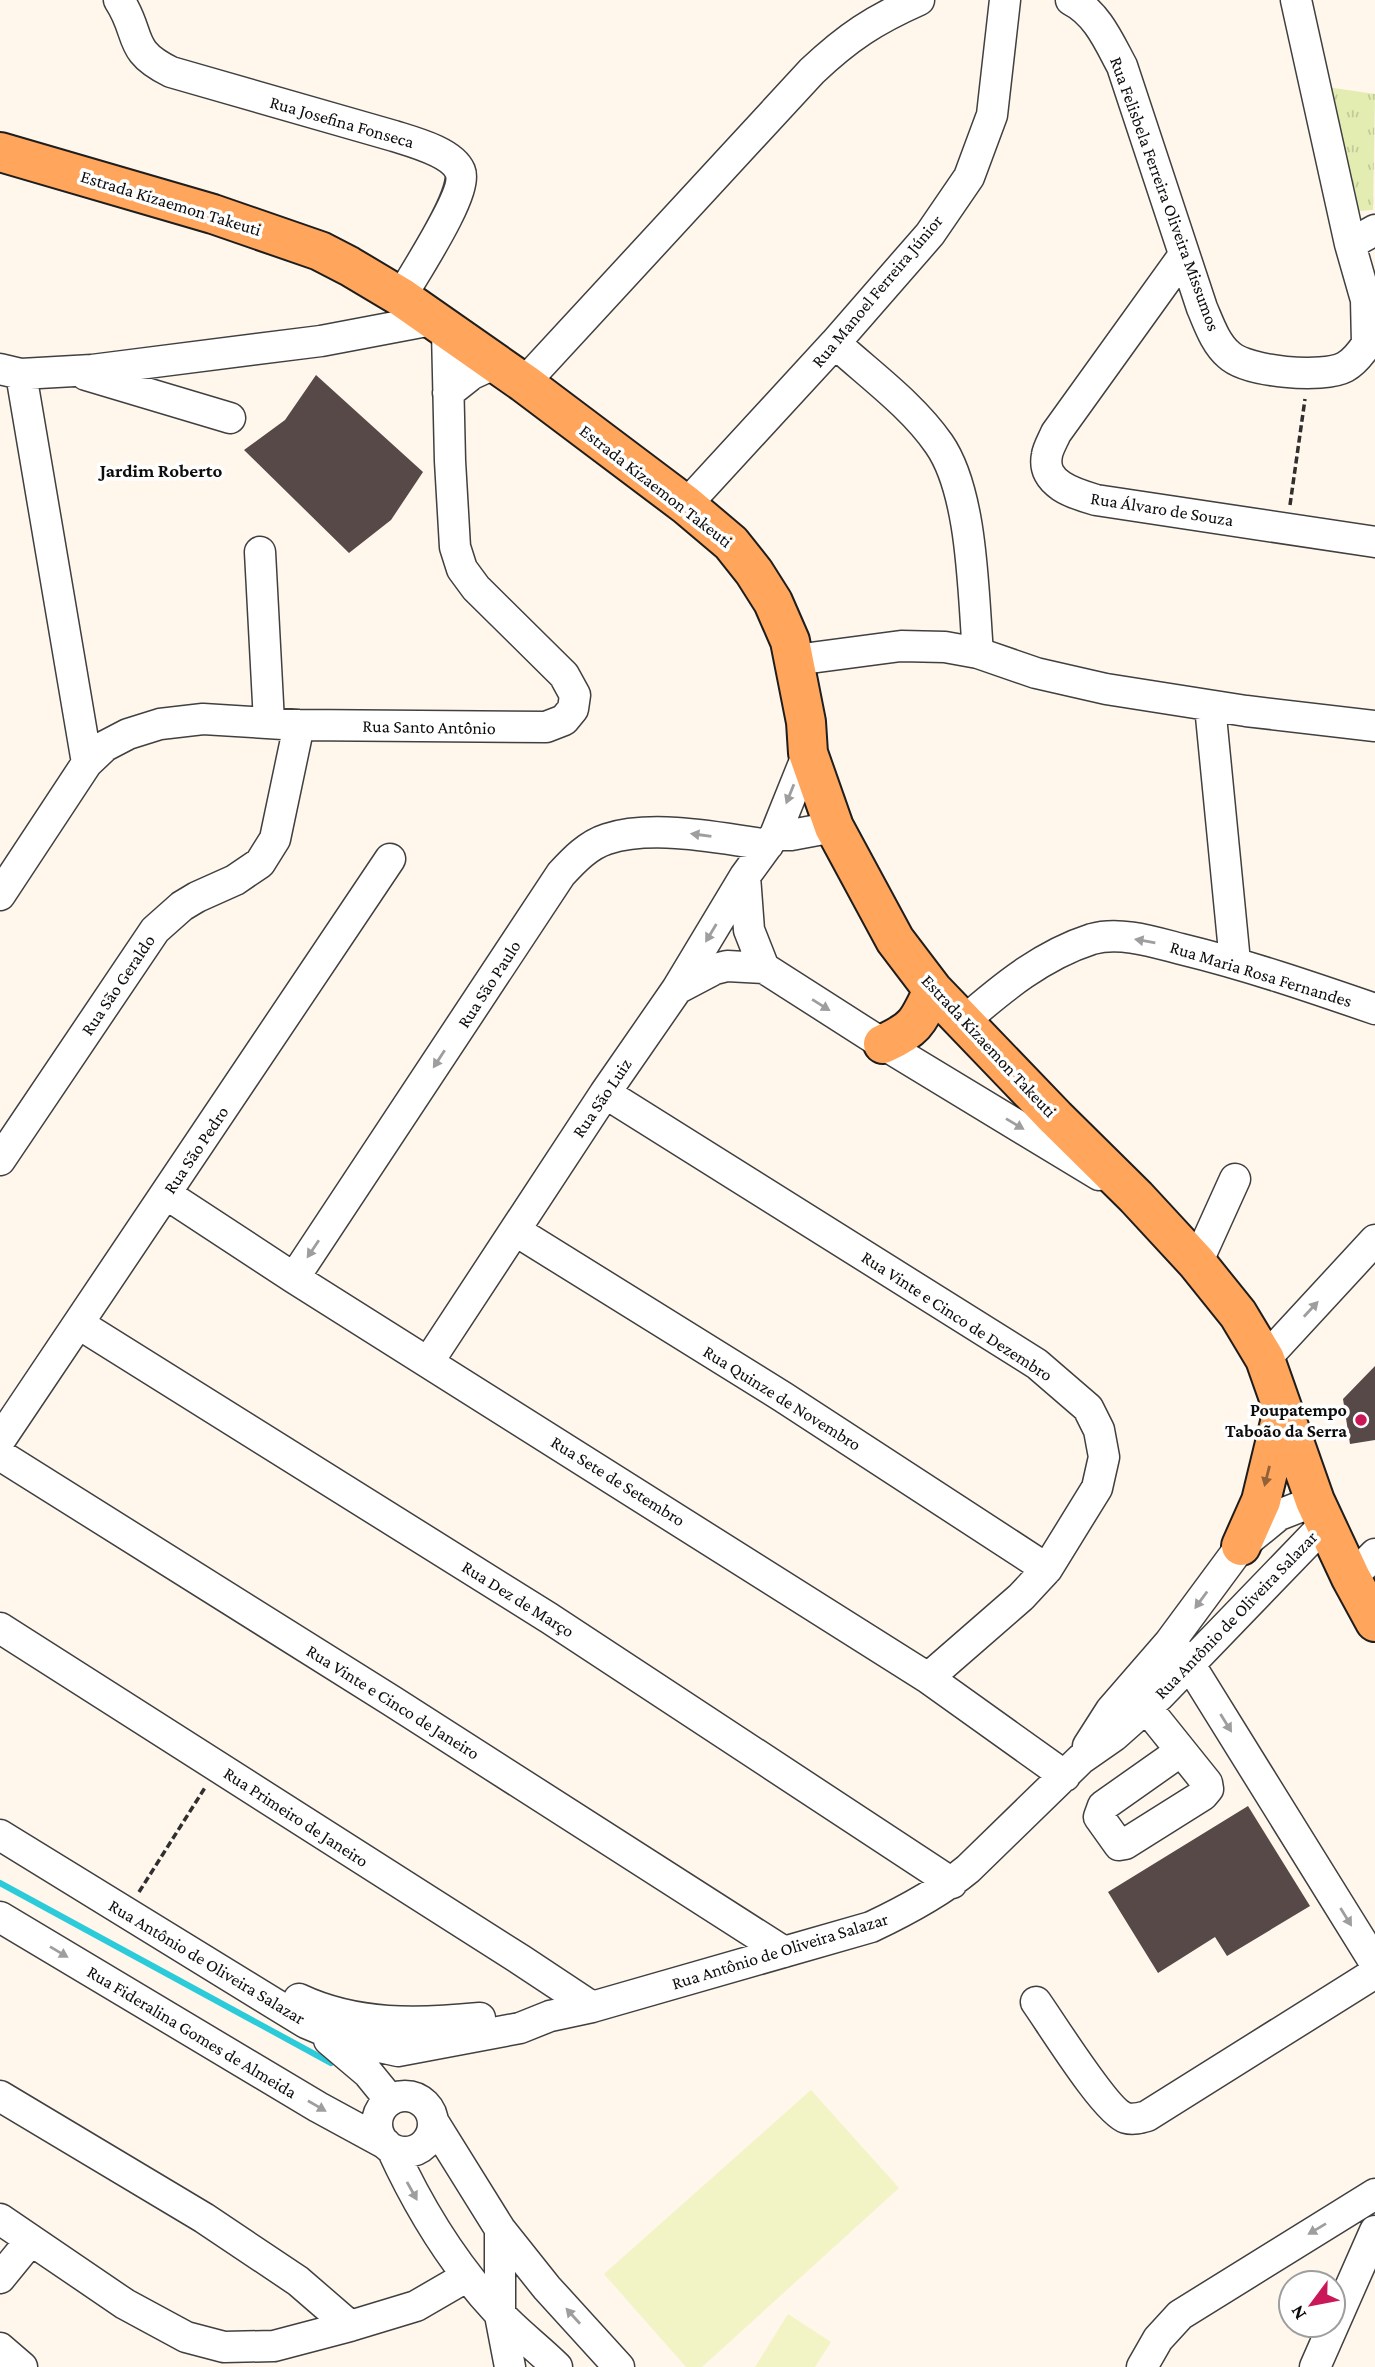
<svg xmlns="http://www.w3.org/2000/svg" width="1375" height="2367" font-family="'Crimson Pro',serif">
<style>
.park{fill:url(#park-tufts)}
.pitch{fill:#f2f4c5}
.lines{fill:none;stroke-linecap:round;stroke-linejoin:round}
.stream{stroke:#2bcbda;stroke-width:6}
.building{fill:#564948}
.minor-casing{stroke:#404040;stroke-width:33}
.major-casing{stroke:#1e1e1e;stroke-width:42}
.path{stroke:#2f2f2f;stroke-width:3.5;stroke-dasharray:7 3.5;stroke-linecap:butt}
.minor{stroke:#fff;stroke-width:30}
.major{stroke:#ffa55c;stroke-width:38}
.oneway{fill:#9e9e9e}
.oneway2{fill:#926138}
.poi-dot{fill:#ca1758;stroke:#fff;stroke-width:2.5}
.labels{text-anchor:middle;stroke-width:7;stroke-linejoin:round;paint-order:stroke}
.street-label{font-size:18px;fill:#0d0d0d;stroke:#fff}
.poi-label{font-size:18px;font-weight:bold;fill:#0d0d0d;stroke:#fff;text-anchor:end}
.neighbourhood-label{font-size:19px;font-weight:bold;fill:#0d0d0d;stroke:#fff}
</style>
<defs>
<pattern id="park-tufts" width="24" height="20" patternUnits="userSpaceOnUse" patternTransform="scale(1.75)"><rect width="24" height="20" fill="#e3edb2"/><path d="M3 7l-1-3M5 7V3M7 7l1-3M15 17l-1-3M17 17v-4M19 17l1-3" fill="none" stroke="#c2ca98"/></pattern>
</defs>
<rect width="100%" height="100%" fill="#fff6ec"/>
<path class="park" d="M1320 86 1375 94 1373 210 1358 211 1347 202Z"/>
<path class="pitch" d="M811 2090 899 2188 702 2367H686L604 2274Z
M788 2314 831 2342 815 2367H755Z"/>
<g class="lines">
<path class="stream" d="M0 1883 331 2063"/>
</g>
<path class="building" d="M316 375 423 472 391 520 349 553 244 450 285 420Z
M1375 1366V1440L1350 1444 1343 1399Z
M1248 1806 1310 1906 1227 1956 1215 1937 1158 1973 1108 1892Z"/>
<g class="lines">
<g class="minor-casing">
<path id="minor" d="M119 0C142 35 126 50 171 72L394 136C413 142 452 152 460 171 469 192 413 275 401 297
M1071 0C1097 13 1109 42 1122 66L1202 308C1209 324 1215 343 1229 355 1247 372 1323 379 1345 367 1354 362 1361 353 1367 344L1366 300 1350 244 1296 0
M1350 244 1375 230
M1184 255 1056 433C1053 440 1048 448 1047 455 1041 484 1075 494 1096 500L1375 542
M835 343C870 375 912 405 939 444 973 493 973 593 978 653
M0 369 21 374 92 370 321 341 432 320
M21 374 87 763
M86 375 230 418
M524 383 812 71C848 37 874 20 919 0
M448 393 472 374 496 363
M686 505 835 343 930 234 969 177 992 115 1005 0
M260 552 269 722
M795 660 901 646 945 647 978 653 1036 673 1106 689 1246 711 1375 726
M1210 706 1235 962
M775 835H791L834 827
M745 876 749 930 764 968
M0 895 87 763 105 746 128 734 160 724 203 719 299 725 546 727 564 720 573 709 575 695 564 675 476 588 462 569 455 547 450 461 447 331
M677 989 715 969 727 966 764 968 883 1044 1099 1175
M963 1022C1002 988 1042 955 1092 939 1120 931 1154 942 1181 949 1247 965 1311 987 1375 1009
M605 1093 1037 1364 1088 1408 1099 1430 1104 1457 1097 1488 1047 1569 1021 1597 928 1678
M0 1160 155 930 182 906 197 897 235 880 260 863 275 839 299 725
M166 1194 294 1278 928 1678 1065 1776
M516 1231 783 1397 1047 1569
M1197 1263 1235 1179
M294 1278 561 874C574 860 588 845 607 839 653 824 721 838 768 845
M79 1324 549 1618 952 1883
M1265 1359 1375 1240
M429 1361 605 1093 677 989 745 876 775 835 808 753
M0 1440 390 859
M0 1455 392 1701 784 1952
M1351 1578 1375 1554
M0 1628 521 1960 592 2007
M1170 1642 1190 1665 1375 1963
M1146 1707 1207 1783 1208 1789 1203 1795 1125 1844 1119 1845 1099 1817 1103 1806 1181 1751
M1088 1746 1111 1710 1170 1642 1241 1546 1279 1515 1315 1501
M0 1835 306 2023 344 2039 398 2051 520 2028 550 2016 592 2007 871 1927C905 1911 939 1893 968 1869L1081 1759 1114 1736 1159 1696 1325 1524
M0 1917 318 2107 386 2144
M299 1999C356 2026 418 2024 480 2018
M1036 2002C1051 2023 1106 2112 1126 2118 1133 2120 1140 2118 1147 2116L1375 1973
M329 2040 368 2073 390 2100
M377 2124a28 28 0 1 1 56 0a28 28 0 1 1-56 0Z
M0 2096 204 2218 298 2281 350 2326
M434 2123 500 2229 547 2288 619 2367
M392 2149C419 2208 454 2265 498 2312 516 2332 538 2348 557 2367
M0 2219 125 2304 186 2337 224 2347 274 2346 350 2326 416 2306 466 2277
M500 2229V2315L510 2367
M0 2278 31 2240
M0 2348 22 2367
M1142 2367 1158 2339 1180 2315 1375 2194
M1315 2367 1375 2231"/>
</g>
<g class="major-casing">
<path id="major" d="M0 152 213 214 320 251 349 266 401 297 524 383 686 505 731 543 754 572 773 602 790 641 806 722 808 753 834 827 895 940 933 990 1056 1118 1136 1197 1197 1263 1238 1314 1265 1359 1315 1501 1351 1578 1375 1622
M883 1044C916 1029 918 1022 933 990
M1241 1546 1261 1501 1283 1410"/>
</g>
<path class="path" d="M1290 505 1305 399
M139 1892 206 1786"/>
<use href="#minor" class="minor"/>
<use href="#major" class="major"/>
</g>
<defs><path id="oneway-solid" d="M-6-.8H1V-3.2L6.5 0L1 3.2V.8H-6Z" transform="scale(1.75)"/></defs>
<g class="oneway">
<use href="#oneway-solid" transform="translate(790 794) rotate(112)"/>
<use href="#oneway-solid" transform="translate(701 835) rotate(-172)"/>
<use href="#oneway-solid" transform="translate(711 933) rotate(121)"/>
<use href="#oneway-solid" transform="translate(1145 941) rotate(-170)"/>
<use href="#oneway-solid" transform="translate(821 1005) rotate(32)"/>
<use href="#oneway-solid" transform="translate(439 1059) rotate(123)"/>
<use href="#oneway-solid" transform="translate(1015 1124) rotate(31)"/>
<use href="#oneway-solid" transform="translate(313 1249) rotate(124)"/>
<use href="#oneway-solid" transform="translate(1311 1309) rotate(-47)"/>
<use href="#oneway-solid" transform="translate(1201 1600) rotate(126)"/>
<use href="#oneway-solid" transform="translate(1226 1723) rotate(58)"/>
<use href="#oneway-solid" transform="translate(1346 1917) rotate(58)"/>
<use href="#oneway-solid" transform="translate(59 1952) rotate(31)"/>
<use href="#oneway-solid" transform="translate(317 2106) rotate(30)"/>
<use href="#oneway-solid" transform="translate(412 2191) rotate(61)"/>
<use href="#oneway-solid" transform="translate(1317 2229) rotate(149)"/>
<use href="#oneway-solid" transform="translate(573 2316) rotate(-132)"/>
</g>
<use class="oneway2" href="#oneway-solid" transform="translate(1267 1476) rotate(104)"/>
<circle class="poi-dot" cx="1361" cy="1420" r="7"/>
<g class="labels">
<g class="street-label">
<text transform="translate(342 122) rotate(16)" y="6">Rua Josefina Fonseca</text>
<text transform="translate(1165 194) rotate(70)" y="6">Rua Felisbela Ferreira Oliveira Missumos</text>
<text transform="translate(171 203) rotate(17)" y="6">Estrada Kizaemon Takeuti</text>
<text transform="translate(877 291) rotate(-50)" y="6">Rua Manoel Ferreira Júnior</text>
<text transform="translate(656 486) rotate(38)" y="6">Estrada Kizaemon Takeuti</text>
<text transform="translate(1162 509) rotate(9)" y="6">Rua Álvaro de Souza</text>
<text transform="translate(429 727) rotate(1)" y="6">Rua Santo Antônio</text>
<text transform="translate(1261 974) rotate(17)" y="6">Rua Maria Rosa Fernandes</text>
<text transform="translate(489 984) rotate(-57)" y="6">Rua São Paulo</text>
<text transform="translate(118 985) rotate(-56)" y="6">Rua São Geraldo</text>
<text transform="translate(989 1046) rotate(47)" y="6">Estrada Kizaemon Takeuti</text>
<text transform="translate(602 1098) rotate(-56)" y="6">Rua São Luiz</text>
<text transform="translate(196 1150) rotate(-56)" y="6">Rua São Pedro</text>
<text transform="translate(957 1316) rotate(33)" y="6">Rua Vinte e Cinco de Dezembro</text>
<text transform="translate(782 1398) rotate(32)" y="6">Rua Quinze de Novembro</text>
<text transform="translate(618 1481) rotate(32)" y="6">Rua Sete de Setembro</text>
<text transform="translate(518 1599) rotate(32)" y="6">Rua Dez de Março</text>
<text transform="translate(1236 1615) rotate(-46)" y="6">Rua Antônio de Oliveira Salazar</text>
<text transform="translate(393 1702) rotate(32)" y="6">Rua Vinte e Cinco de Janeiro</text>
<text transform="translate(296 1817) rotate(33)" y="6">Rua Primeiro de Janeiro</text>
<text transform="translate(780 1951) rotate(-17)" y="6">Rua Antônio de Oliveira Salazar</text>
<text transform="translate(207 1962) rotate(31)" y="6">Rua Antônio de Oliveira Salazar</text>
<text transform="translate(192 2032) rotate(31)" y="6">Rua Fideralina Gomes de Almeida</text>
</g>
<g class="poi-label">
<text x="1347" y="1416">Poupatempo<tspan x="1347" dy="21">Taboão da Serra</tspan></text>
</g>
<g class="neighbourhood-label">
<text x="161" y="477">Jardim Roberto</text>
</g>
</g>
<g transform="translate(1312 2304) rotate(238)"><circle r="33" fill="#ffffff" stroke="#9e9e9e" stroke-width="2"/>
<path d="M0-5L12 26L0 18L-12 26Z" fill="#ca1758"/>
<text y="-10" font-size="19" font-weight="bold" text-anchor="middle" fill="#0d0d0d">N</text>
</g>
</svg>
